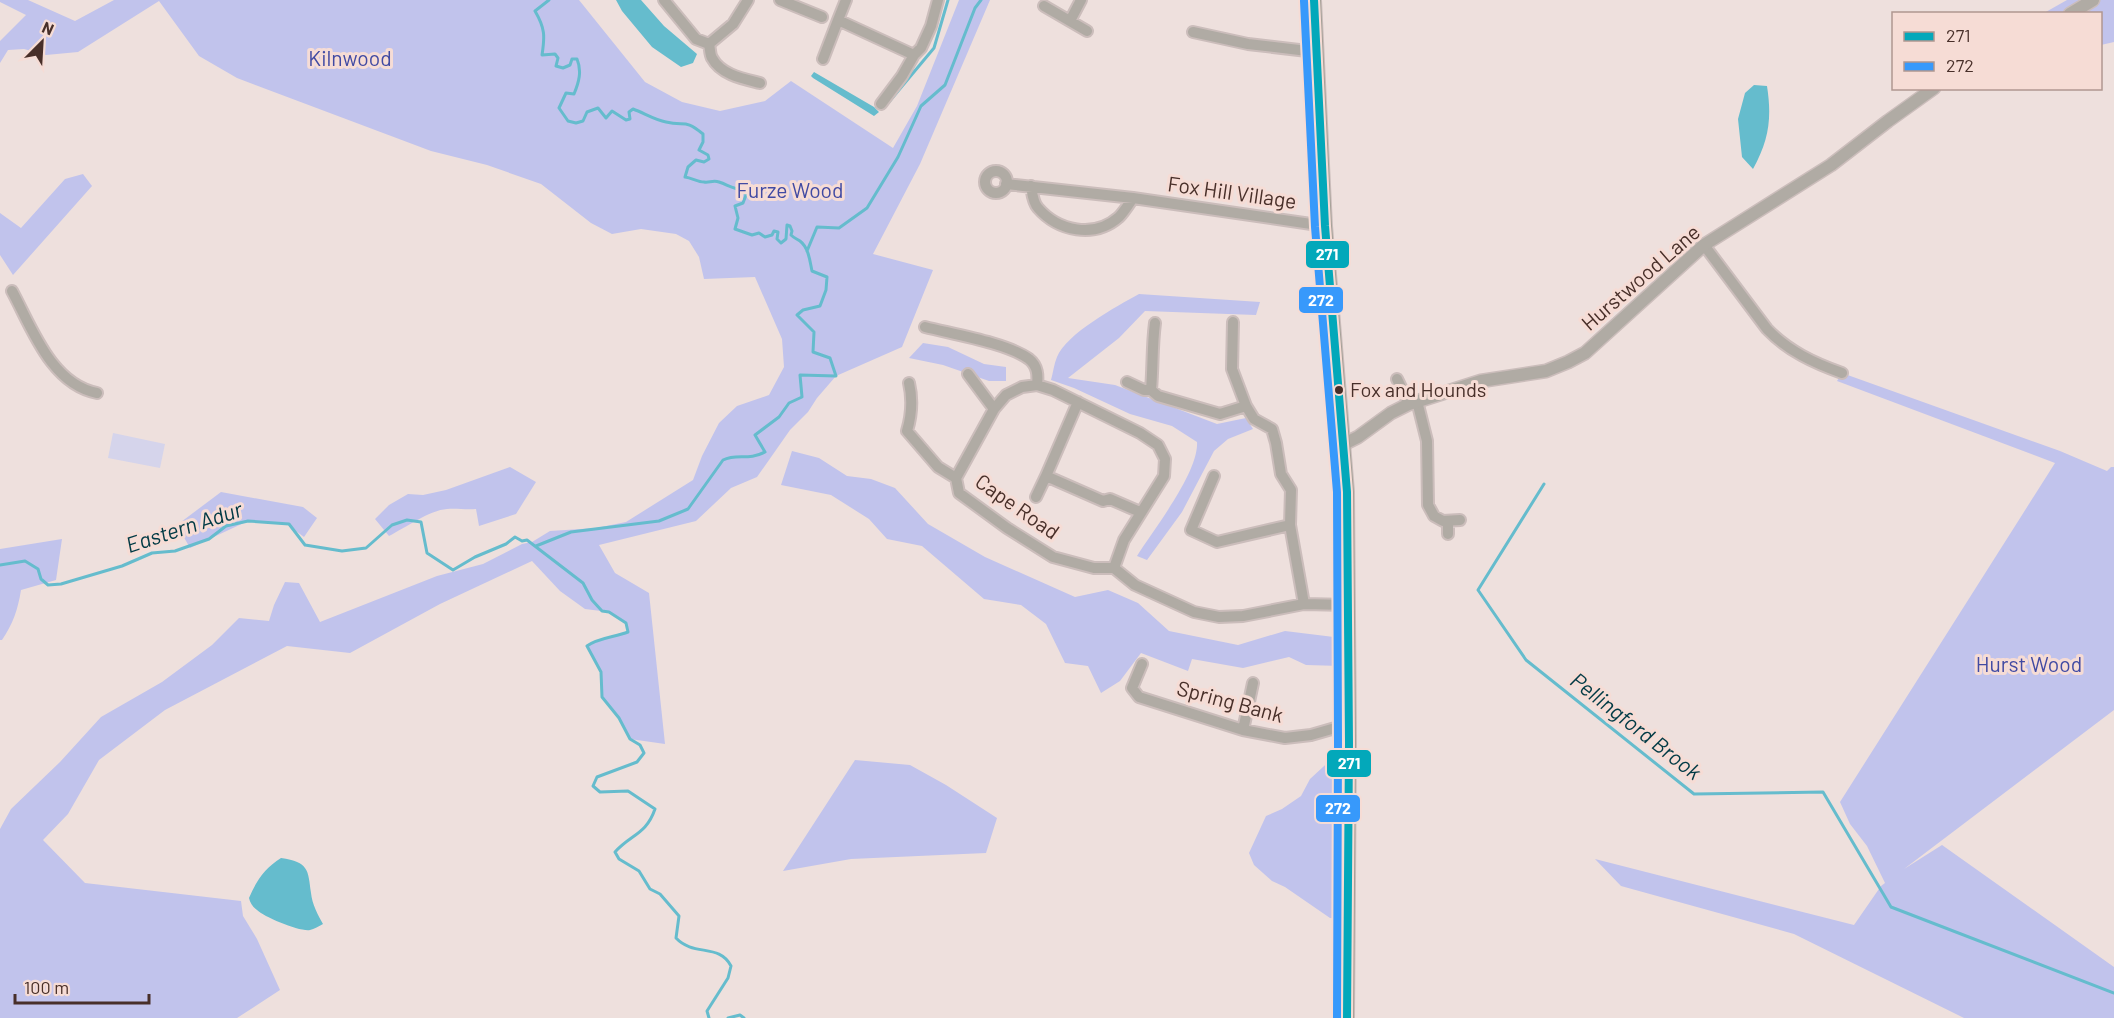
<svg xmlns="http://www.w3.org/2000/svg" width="2114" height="1018" font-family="Barlow,sans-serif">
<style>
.green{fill:#d5d4eb}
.forest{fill:#c1c3ec}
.water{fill:#65bccd}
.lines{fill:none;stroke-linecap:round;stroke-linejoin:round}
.stream{stroke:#65bccd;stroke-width:3}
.minor-casing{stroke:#cbbdbb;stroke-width:14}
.tertiary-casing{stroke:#cbbdbb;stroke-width:15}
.secondary-casing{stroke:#cbbdbb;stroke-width:16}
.minor{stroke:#b0aba4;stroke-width:10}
.tertiary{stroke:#b0aba4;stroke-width:12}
.secondary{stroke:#a6a198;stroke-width:14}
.bus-1-casing{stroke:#f6dcd5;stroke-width:12}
.bus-2-casing{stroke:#f6dcd5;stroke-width:12}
.bus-1{stroke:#03a8ba;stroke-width:8}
.bus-2{stroke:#3799fb;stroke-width:8}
.bus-dot{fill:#482f29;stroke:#f6dcd5;stroke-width:2}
.labels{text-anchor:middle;stroke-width:6;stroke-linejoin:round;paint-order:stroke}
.bus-label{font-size:20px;fill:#482f29;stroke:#f6dcd5;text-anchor:start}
.park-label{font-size:21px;fill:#414aa3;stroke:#f6dcd5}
.street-label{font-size:21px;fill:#482f29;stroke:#f6dcd5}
.water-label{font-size:22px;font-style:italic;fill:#003a45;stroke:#f6dcd5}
.line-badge{stroke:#f6dcd5;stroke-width:2}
.badge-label{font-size:16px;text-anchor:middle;font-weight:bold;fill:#fff}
</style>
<rect width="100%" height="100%" fill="#eee0dd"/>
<path class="green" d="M113 433 165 444 160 468 108 458Z"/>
<path class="forest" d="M0 0H28L75 21 114 0H579L645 82 682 102 720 111 765 101 791 81 893 148 917 106 959 0H990L920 164 873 254 933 270 902 347 836 376 817 398 808 412 790 430 757 477 731 488 696 521 599 545 615 573 649 593 665 744 630 739 619 718 602 697 600 672 587 646C597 638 615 637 628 632L626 623 609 612 585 609 560 591 532 561 440 604 350 653 287 646 165 710 99 760 68 814 43 840 85 883 241 901 243 916 257 939 280 990 237 1018H0V829L11 809 60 762 101 717 162 682 212 645 239 618 269 621 274 605 285 582 299 583 320 622 437 576 483 564 522 544 532 542 550 531 596 528 626 522 693 480 702 456 719 423 737 406 769 395 784 367 782 339 755 277 704 279 699 257 689 241 676 234 641 229 612 234 591 223 541 184 487 165 431 151 237 78 199 56 159 1 78 52 46 55 24 49 8 50 0 63V41L26 15 0 2Z
M2067 0H2114V42L2101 45 2100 14 2044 13Z
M83 174 92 186 13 275 0 255V213L21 228 65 179Z
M1139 294 1260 302 1256 315 1145 311 1119 338 1068 378 1115 385 1217 424 1246 418 1253 429 1228 439 1214 451 1182 512 1147 560 1137 556C1154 529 1199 472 1197 442L1172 426 1130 414 1074 388 1051 380C1053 373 1054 364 1057 357 1066 334 1117 306 1139 294Z
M923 343 948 347 984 364 1006 367V381H989L943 365 909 358Z
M1842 373 2060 451 2107 471 2111 467H2114V710L1904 869 1942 845 2114 967V1018H1964L1794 934 1621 886 1595 859 1854 925 1881 886 1885 883 1867 846 1850 824 1840 802 2055 463 1837 381Z
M792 451 819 458 847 476 871 479 895 488 928 524 985 557 1075 597 1108 590 1138 603 1169 631 1238 645 1285 631 1342 638 1341 666 1306 665 1289 657 1243 668 1192 659 1188 671 1141 653 1120 681 1101 693 1088 666 1065 663 1046 624 1021 605 984 599 922 546 887 539 869 519 831 495 781 485Z
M510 467 536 482 516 514 479 526 476 509C466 510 456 508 447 509 430 510 405 528 389 536L375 519 389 505 408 494 423 495 446 490Z
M221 492 303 507 317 518 304 537 288 525 248 521 190 548 177 525Z
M62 539 56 580 21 590C18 609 13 624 2 640H0V549Z
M1349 743 1348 919 1330 918 1285 887 1272 881 1254 865 1249 853 1266 816 1282 809 1301 796 1310 779Z
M855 760 910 765 946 785 997 818 986 853 851 859 783 871Z"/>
<path class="water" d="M616 0H641L664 26 697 54 693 63 681 67 652 47 622 11Z
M814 72 874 107 879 112 874 116 813 78 811 76Z
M1754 85 1767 86C1772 118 1769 140 1753 169L1742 157 1738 119 1745 93Z
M281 858C309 862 308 870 311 893 312 904 318 915 323 924 319 926 314 929 310 930 300 932 264 917 257 910 253 907 250 903 249 898 256 881 265 868 281 858Z"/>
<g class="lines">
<path class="stream" d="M888 103 934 48 948 0
M807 251 817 227 839 228 867 208 898 157 921 106 945 85 975 8 981 0
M1544 484 1478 590 1526 660 1694 794 1823 792 1891 907 2114 993
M536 546 571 532 659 521 688 509 723 460C737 453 748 461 765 452L755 435 779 417 789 403 802 397 800 375 836 376 830 358 813 352 814 332 797 315 803 310 820 306 826 290 827 277 812 271C810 262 809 248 800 241 797 239 794 238 791 235L792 231 790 226 787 225 786 239 781 243 777 239 778 232 774 231 772 235 765 237 759 233 752 235 735 229 738 218 735 206 743 203 746 195 743 190C733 189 728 185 719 182 713 180 709 183 704 182 698 182 692 178 685 177L688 167 696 160 704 162 709 159 708 155 699 150 703 142V134C684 118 685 127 666 122 655 120 644 113 633 109L629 112 630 119 626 120 612 111 606 118 598 108 587 112 583 121 576 123 568 121 559 108 566 93 574 94C579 82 582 71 577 59H572L570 65 563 68 556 66 558 58 555 54 542 55C545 36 545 28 535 11L549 0
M0 565 25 561 38 569 41 579 48 585 61 584 122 566 152 553 175 551 209 539 226 526 248 521 289 524 305 545 342 551 366 548 392 525 407 520 421 522 427 553 453 570 475 557 506 544 515 537 522 541 527 540 583 583 592 600 602 611 609 612 626 623 628 632C615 637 597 638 587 646L601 672 602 697 619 718 630 739 640 745 644 753 637 762 597 777 593 786 600 792 628 791 655 809C646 835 631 834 615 852L619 859 639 871 650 889 660 894 679 916 676 938C694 957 719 943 731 966L728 978 707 1011 709 1018
M728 1018 740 1015 744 1018"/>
<g class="minor-casing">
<path id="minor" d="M664 0 696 39 709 44 733 24 748 0
M780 0 822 17
M1044 6 1087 31
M838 20 846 0
M1070 21 1081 0
M1193 32 1248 44 1316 52
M709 44C710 48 710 55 712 58 721 75 744 79 760 83
M823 59 838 20 914 55
M881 104 902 76 914 55 921 48 931 26 938 0
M985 182a11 11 0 1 1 22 0a11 11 0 1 1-22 0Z
M1006 184 1133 198 1325 226
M1031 186C1032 192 1033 203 1038 208 1058 231 1094 239 1119 217 1124 212 1129 204 1133 198
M1704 245 1767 329C1788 351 1814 363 1842 373
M12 291C32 328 51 384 97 393
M1233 322 1232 369 1246 406 1254 419 1272 429 1276 443 1281 474 1291 490 1290 525 1304 604
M925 327C952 334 1007 343 1029 359 1038 366 1038 376 1037 385
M968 374 994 409
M1397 379 1409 404
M1127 382 1144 390H1151L1158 396 1220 414 1246 406
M909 383C913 400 912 414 907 431L938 467 956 478 959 493 1007 528 1053 557 1094 568H1114L1135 585 1194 612 1219 617 1243 616 1304 604 1348 605
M1151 390C1153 367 1152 346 1155 323
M1417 401 1427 441 1428 505 1434 516 1443 521 1460 520
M1078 402 1046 476 1103 501 1110 499 1140 512
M1214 476 1191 530 1217 542 1290 525
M956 478 994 409 1006 395 1022 387 1037 385 1053 390 1140 433 1158 445 1165 459 1164 476 1124 540 1114 568
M1036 497 1046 476
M1448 521V534
M1142 664 1132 688 1139 697 1243 730 1285 738 1311 735 1349 724
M1243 730 1253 683"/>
</g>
<g class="tertiary-casing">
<path id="tertiary" d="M2070 14 2093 0
M1344 444 1358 437 1391 413 1409 404 1481 381 1546 371 1568 362 1585 353 1704 245 1831 165 1888 121 1934 88"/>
</g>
<g class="secondary-casing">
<path id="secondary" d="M1314 0 1325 226 1347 492 1349 743 1347 1018"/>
</g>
<use href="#minor" class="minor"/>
<use href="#tertiary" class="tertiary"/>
<use href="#secondary" class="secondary"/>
<g class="bus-1-casing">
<path id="bus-1" d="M1314 0 1325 226 1347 492 1349 743 1347 1018"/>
</g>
<g class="bus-2-casing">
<path id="bus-2" d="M1304 1 1315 227 1337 492 1338 743 1337 1018"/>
</g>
<use href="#bus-1" class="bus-1"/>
<use href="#bus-2" class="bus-2"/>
</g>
<circle class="bus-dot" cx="1339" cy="390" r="5"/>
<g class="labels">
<g class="bus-label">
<text x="1350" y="397">Fox and Hounds</text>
</g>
<g class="park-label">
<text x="350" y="66">Kilnwood</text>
<text x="790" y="198">Furze Wood</text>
<text x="2029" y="672">Hurst Wood</text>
</g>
<g class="street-label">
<text transform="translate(1232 193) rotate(8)" y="7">Fox Hill Village</text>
<text transform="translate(1641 278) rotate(-41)" y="7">Hurstwood Lane</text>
<text transform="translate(1017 507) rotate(35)" y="7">Cape Road</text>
<text transform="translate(1230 702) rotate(15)" y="7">Spring Bank</text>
</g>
<g class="water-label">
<text transform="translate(184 527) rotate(-18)" y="8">Eastern Adur</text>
<text transform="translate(1636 726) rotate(38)" y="8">Pellingford Brook</text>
</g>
</g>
<g class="line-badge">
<rect x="1305" y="240" width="45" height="29" rx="6" fill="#03a8ba"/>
<rect x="1298" y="286" width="46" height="28" rx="6" fill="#3799fb"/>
<rect x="1326" y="749" width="46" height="29" rx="6" fill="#03a8ba"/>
<rect x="1315" y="794" width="46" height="29" rx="6" fill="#3799fb"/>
</g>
<g class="badge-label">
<text x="1327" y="260">271</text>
<text x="1321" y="306">272</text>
<text x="1349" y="769">271</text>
<text x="1338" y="814">272</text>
</g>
<rect x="1892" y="12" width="210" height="78" fill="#f6dcd5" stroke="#b09790" stroke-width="1.5"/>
<rect x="1904" y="32" width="30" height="9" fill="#03a8ba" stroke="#b09790" stroke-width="1.5"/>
<text x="1946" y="42" font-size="18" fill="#482f29">271</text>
<rect x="1904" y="62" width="30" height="9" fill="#3799fb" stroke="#b09790" stroke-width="1.5"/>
<text x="1946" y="72" font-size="18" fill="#482f29">272</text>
<g transform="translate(42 42) rotate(24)" stroke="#f6dcd5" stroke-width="4.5" paint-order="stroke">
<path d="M0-4.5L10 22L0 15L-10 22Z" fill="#482f29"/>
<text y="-9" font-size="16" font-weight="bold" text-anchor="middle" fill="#482f29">N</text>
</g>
<path d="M15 994v9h134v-9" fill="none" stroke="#482f29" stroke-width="3"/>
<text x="24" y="994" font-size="18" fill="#482f29" stroke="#f6dcd5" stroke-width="4.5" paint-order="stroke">100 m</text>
</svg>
